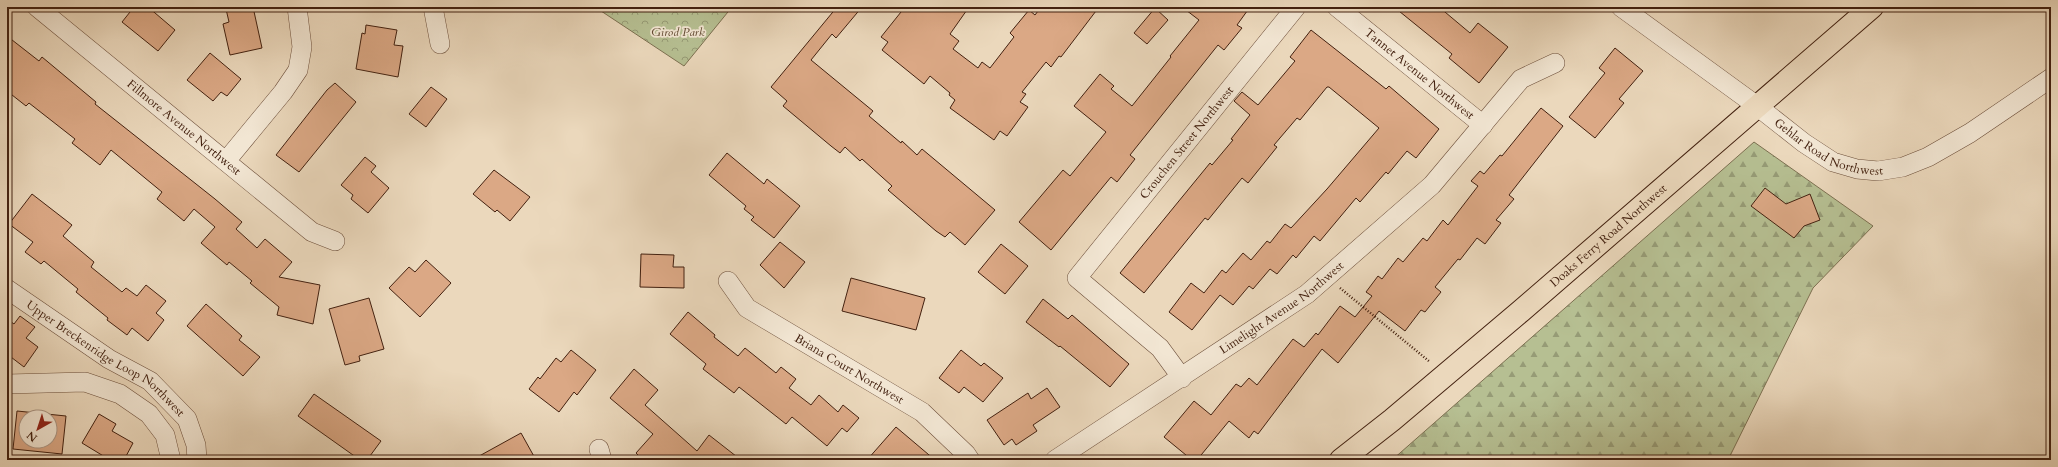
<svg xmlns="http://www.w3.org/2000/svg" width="2058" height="467" font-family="Cardo,serif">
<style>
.forest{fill:url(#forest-firs);stroke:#7c7051}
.park{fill:url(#park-crowns);stroke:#7c7051}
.building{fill:#dba885;stroke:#432110;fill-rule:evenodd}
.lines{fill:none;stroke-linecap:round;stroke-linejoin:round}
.minor-casing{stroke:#6d4f3b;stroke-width:20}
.major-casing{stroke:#432110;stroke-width:24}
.path{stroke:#432110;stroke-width:2.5;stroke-dasharray:1 2;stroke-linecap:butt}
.minor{stroke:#f2e6d3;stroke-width:19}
.major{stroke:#ebd8bc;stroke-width:22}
.labels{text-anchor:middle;stroke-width:3.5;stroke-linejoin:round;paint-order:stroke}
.park-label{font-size:12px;font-style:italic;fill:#604830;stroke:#f2e6d3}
.street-label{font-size:12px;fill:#432110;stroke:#f2e6d3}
</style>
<defs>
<pattern id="forest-firs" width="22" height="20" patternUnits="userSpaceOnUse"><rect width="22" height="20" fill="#b6bf92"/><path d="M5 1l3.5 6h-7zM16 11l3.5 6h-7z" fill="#969b76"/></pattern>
<pattern id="park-crowns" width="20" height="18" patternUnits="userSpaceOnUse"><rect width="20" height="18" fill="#b6bf92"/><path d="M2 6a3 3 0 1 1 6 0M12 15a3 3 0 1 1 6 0" fill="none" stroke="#969b76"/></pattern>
</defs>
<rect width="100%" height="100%" fill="#ebd8bc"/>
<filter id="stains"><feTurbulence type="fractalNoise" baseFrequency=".005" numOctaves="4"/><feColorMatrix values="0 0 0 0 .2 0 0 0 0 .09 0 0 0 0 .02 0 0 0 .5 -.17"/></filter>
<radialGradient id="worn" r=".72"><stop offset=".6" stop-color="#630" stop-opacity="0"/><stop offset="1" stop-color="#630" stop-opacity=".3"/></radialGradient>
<path class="forest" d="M1754 142 1873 226 1813 288 1728 460H1392Z"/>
<path class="park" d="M595 7H732L684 66Z"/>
<path class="building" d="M134 7H148L175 30 158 51 122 22Z
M233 7H253L262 48 230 55 223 24 229 22 226 9Z
M837 7H862L836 38 832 34 811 60 873 111 869 116 901 143 902 141 917 155 922 149 995 210 965 245 950 232 945 237 936 231 888 190 892 186 862 159 860 161 845 147 840 153 831 146 783 106 787 101 771 87Z
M905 7H969L950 34 959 41 953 49 978 68 982 62 990 68 1014 37 1010 33 1029 10 1035 15 1041 7H1099L1061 57 1059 56 1051 67 1046 62 1022 92 1026 94 1020 102 1028 107 1007 136 1000 131 994 140 950 108 955 100 949 95 950 93 930 76 924 84 882 50 888 42 881 37Z
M1182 7H1250L1237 25 1242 28 1224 50 1218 45 1130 155 1135 159 1117 182 1111 177 1051 250 1019 222 1063 170 1070 176 1106 132 1074 106 1100 74 1114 86 1111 89 1132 106 1171 57 1170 56 1199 20Z
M1394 7H1439L1470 33 1478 23 1508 47 1479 83 1449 58 1452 54Z
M1155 8 1168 20 1147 44 1134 33Z
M366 25 397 30 394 45 403 46 398 77 356 69 362 33 365 34Z
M1311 30 1386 89 1389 86 1439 129 1416 158 1407 151 1388 174 1386 172 1360 202 1356 198 1320 241 1314 236 1296 258 1293 255 1277 274 1270 269 1253 289 1249 286 1233 305 1220 295 1192 330 1169 312 1191 283 1204 293 1222 270 1226 273 1243 253 1251 260 1267 241 1270 243 1285 224 1291 228 1327 189 1379 128 1329 87H1327L1300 120 1297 118 1274 145 1277 147 1248 183 1242 178 1208 220 1205 218 1144 293 1120 273 1210 163 1212 165 1233 140 1231 139 1250 115 1234 101 1242 92 1258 105 1295 61 1290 57Z
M7 36 39 61 42 57 96 102 95 104 215 199 242 222 236 229 257 248 265 239 292 262 279 277 320 285 313 324 277 315 279 307 250 283 252 281 229 262 227 265 201 243 215 227 194 209 184 221 157 199 162 192 111 150 100 165 72 143 75 139 29 103 26 106 7 91Z
M1615 48 1643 71 1619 99 1624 103 1595 138 1569 117 1605 73 1599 68Z
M210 53 241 79 227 96 221 92 213 101 187 80Z
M335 83 356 102 299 172 276 155 327 90Z
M431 87 447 99 426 127 409 114Z
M1541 108 1563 126 1509 195 1514 199 1496 220 1501 223 1485 244 1477 238 1460 260 1458 259 1435 287 1441 292 1425 312 1421 310 1405 331 1379 311 1338 363 1322 349 1258 434 1254 431 1249 438 1229 421 1197 460H1192L1164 437 1194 401 1211 415 1236 384 1241 387 1249 378 1257 385 1293 339 1304 347 1316 333 1318 335 1340 306 1355 317 1372 296 1366 292 1378 276 1382 279 1398 258 1403 262 1423 238 1427 241 1443 220 1448 225 1478 186 1471 181 1480 171 1484 174 1500 155 1502 156Z
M727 153 764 184 767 179 800 206 774 238 751 220 754 217 744 209 746 206 709 175Z
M365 157 376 166 371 172 389 188 368 213 351 199 353 195 341 185Z
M494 170 530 197 510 221 497 210 495 212 473 194Z
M1765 188 1786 204 1810 194 1820 220 1804 226 1794 238 1751 206Z
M32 194 72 225 63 236 94 262 91 267 122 292 126 288 137 296 146 285 166 301 156 313 164 320 148 341 132 328 127 335 107 320 108 318 76 292 78 289 44 261 41 264 25 252 33 242 9 224Z
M780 242 805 262 784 288 760 265Z
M1001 244 1028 266 1005 294 978 272Z
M641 254 674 255 673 267H684V288L640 287Z
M426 260 451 283 420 317 389 288 409 267 415 272Z
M851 278 925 298 916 330 842 311Z
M369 298 384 349 359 356 360 361 345 365 329 309Z
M1043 299 1068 319 1072 315 1129 364 1110 387 1060 346 1059 347 1026 322Z
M206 304 242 336 239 340 260 357 243 376 187 326Z
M688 312 715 335 714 337 738 356 745 348 776 373 781 367 796 379 789 388 811 405 819 395 838 412 843 405 859 418 847 432 842 428 827 446 792 417 786 424 739 387 734 393 703 369 706 364 670 334Z
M20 316 35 327 26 338 38 347 24 367 7 354V319L14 324Z
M571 350 596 370 577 395 574 392 559 412 529 389 538 377 540 379 556 358 561 362Z
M961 350 981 366 984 363 1003 378 983 402 964 387 959 393 939 378Z
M634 369 658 390 645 405 697 451 709 435 741 460H643L636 453 653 434 610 398Z
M1047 388 1060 407 1033 425 1037 431 1016 445 1012 439 1004 445 987 420 1028 393 1031 399Z
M314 394 381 441 367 460H360L298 416Z
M17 411 66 416 62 454 13 449ZM26 417H50V441H26Z
M99 414 116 424 112 431 133 443 124 460H110L82 443Z
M896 427 935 460H867Z
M521 433 536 460H472Z"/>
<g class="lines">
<g class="minor-casing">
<g id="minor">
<path id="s1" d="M37 7 312 232 335 241"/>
<path d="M433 7 440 44"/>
<path id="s2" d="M1337 7 1483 125"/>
<path id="s3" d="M1621 7 1757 106 1804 143 1833 162 1857 169 1878 171 1903 167 1928 157 1970 133 2051 78"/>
<path d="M226 161 283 92 298 70 302 47 297 7"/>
<path id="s4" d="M728 281 747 308 922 412 966 454 970 460"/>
<path id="s5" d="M7 289 109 359 150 381 187 419 196 445 197 460"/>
<path id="s6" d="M1182 378 1160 348 1077 278 1296 7"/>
<path d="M7 384 85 382 120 394 149 414 165 435 171 460"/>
<path d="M599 449 602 460"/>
<path id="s7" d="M1055 460 1307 294 1432 185 1521 79 1555 63"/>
</g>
</g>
<g class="major-casing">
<g id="major">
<path id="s8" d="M1341 460 1392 420 1521 311 1872 7"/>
</g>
</g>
<path class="path" d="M1340 288 1430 362"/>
<use href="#minor" class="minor"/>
<use href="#major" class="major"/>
</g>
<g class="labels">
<g class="park-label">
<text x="678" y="36">Girod Park</text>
</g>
<g class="street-label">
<text dy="4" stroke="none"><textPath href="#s2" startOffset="106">Tannet Avenue Northwest</textPath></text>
<text dy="4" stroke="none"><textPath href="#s1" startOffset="190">Fillmore Avenue Northwest</textPath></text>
<text dy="4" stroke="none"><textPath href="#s6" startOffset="320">Crouchen Street Northwest</textPath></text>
<text dy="4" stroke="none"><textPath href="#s3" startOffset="253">Gehlar Road Northwest</textPath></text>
<text dy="4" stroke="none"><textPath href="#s8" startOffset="349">Doaks Ferry Road Northwest</textPath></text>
<text dy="4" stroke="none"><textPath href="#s7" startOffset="273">Limelight Avenue Northwest</textPath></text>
<text dy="4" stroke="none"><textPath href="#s5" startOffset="121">Upper Breckenridge Loop Northwest</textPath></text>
<text dy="4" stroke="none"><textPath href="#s4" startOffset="152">Briana Court Northwest</textPath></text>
</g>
</g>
<rect width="2058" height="467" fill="none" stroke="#ebd8bc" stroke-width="24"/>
<rect x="8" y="8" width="2042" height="451" fill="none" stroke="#432110" stroke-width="2"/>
<rect x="12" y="12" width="2034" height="443" fill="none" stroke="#432110"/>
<g transform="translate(38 429) rotate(219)"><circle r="19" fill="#f2e6d3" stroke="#ac9785"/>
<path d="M0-3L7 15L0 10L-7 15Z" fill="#8f2418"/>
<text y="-6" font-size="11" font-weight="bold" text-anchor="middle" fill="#432110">N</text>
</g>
<rect width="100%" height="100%" filter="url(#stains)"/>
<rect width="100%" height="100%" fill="url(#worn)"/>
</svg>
